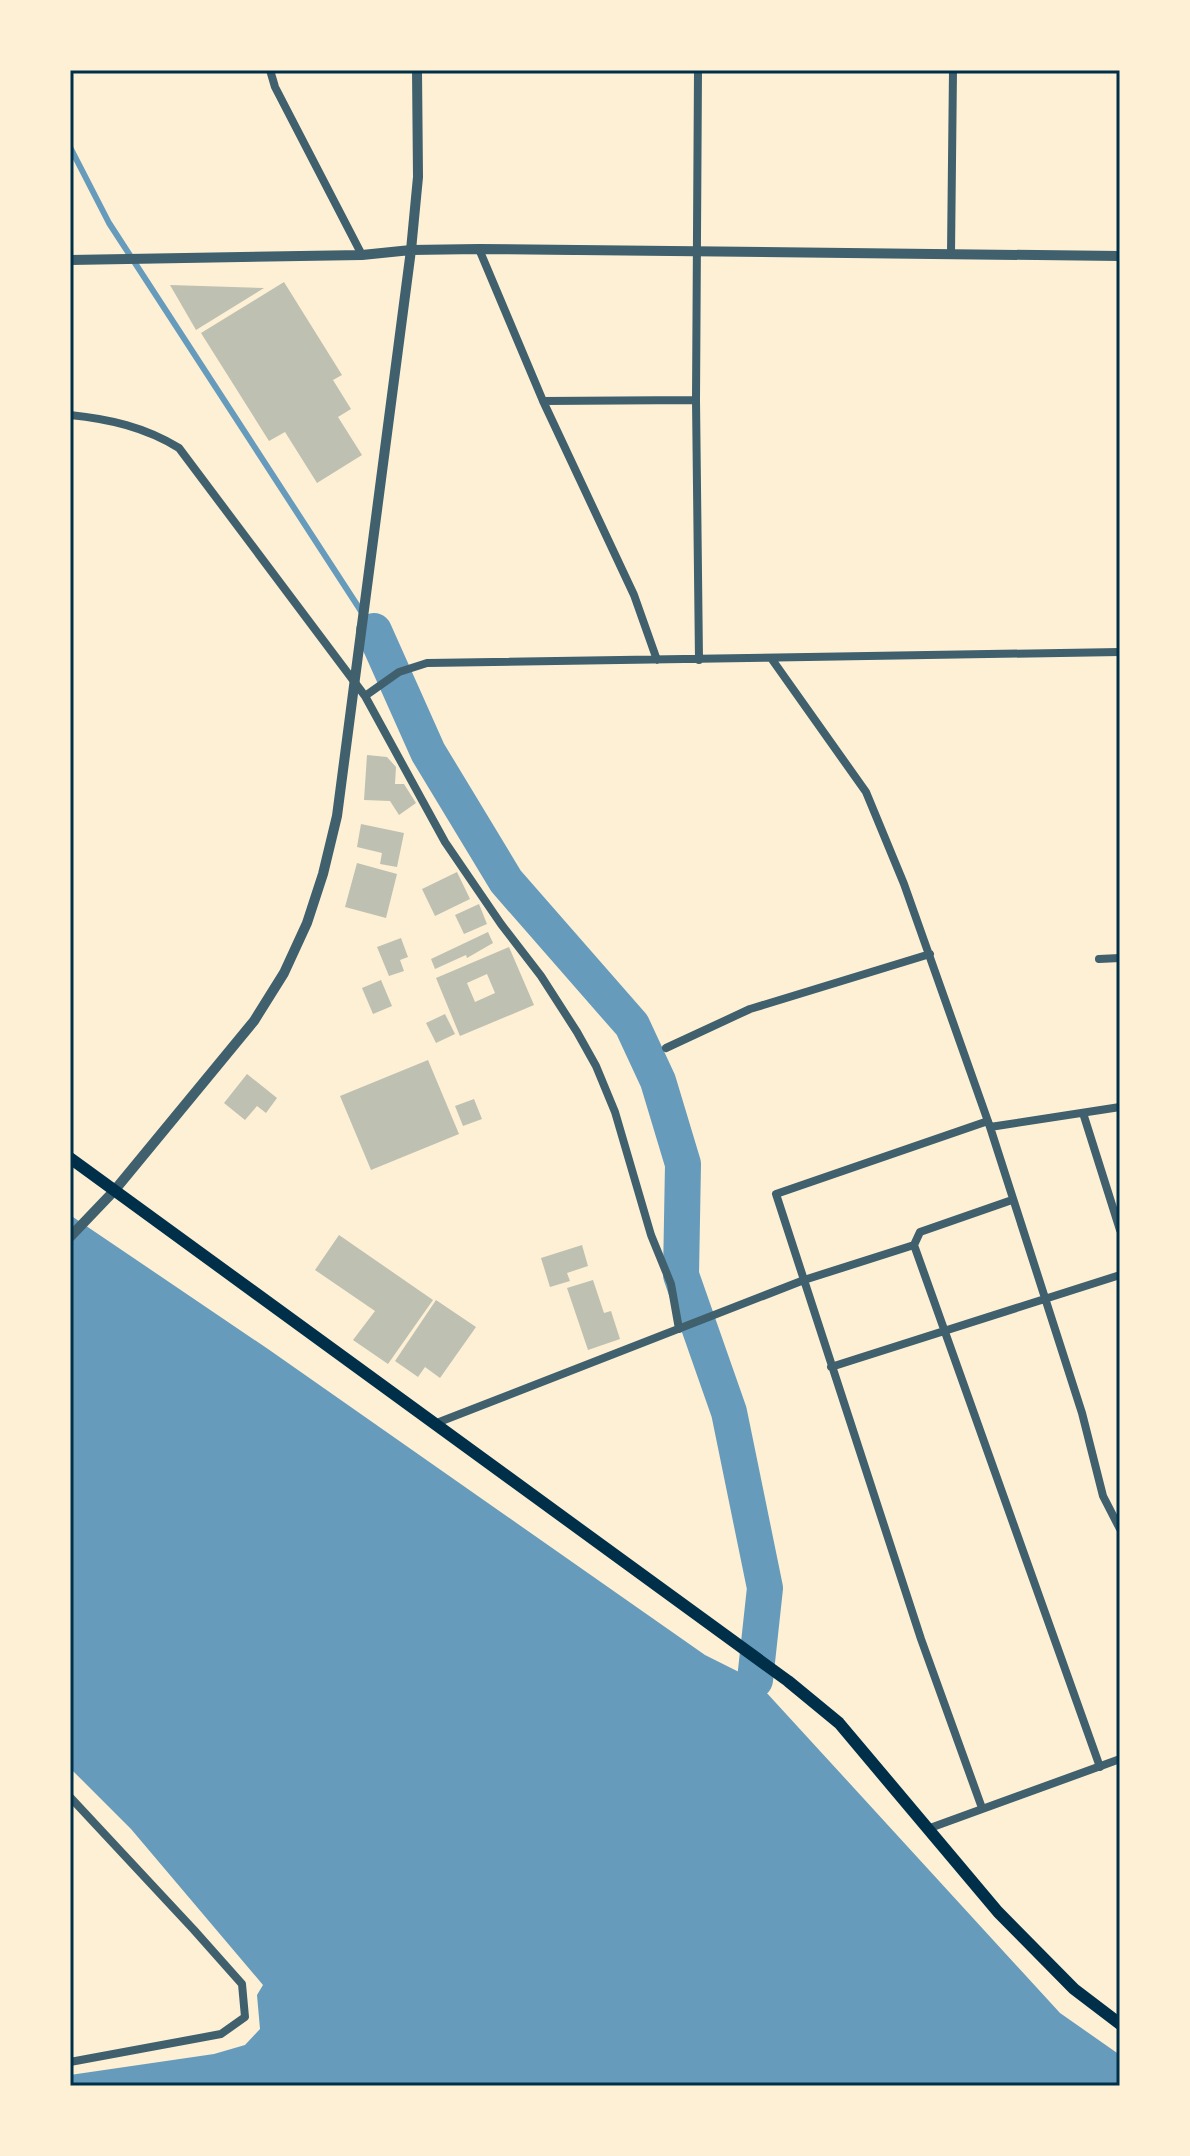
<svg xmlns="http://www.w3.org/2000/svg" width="1190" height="2156" font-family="'Nunito Sans',sans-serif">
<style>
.water{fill:#669bbc}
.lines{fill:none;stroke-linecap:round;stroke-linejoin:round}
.stream{stroke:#669bbc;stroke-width:6}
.river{stroke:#669bbc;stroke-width:36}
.building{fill:#bec0b2;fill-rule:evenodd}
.minor{stroke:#3f606c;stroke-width:8}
.tertiary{stroke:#3f606c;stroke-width:10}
.secondary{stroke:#003049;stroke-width:12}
.neatline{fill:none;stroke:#003049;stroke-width:3}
</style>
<rect width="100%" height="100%" fill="#fdf0d5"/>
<path class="water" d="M70 1215 268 1349 705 1655 755 1680 1060 2013 1120 2055V2086H70V2075L214 2054 245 2045 260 2029 257 1995 263 1985 131 1829 70 1768Z"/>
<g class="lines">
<path class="stream" d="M70 147 109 223 374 631"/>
<path class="river" d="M374 631 428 752 506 881 632 1025 658 1081 683 1164 681 1275 729 1412 765 1588 755 1680"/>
</g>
<path class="building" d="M284 282 342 375 333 380 351 409 338 417 362 455 317 483 285 432 269 441 201 333Z
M170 285 264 288 196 330Z
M367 755 387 757 396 767 395 784H404L416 803 399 815 390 801 364 800Z
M361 824 404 833 397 867 380 864 382 853 357 847Z
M357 863 397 874 386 918 345 907Z
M457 872 470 899 435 916 422 889Z
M479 904 487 924 464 934 455 915Z
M488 932 493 943 467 958 466 955 435 969 431 959Z
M401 938 408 957 400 960 404 971 389 976 377 947Z
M509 947 534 1005 460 1036 436 978ZM487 974 495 993 475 1002 467 983Z
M381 980 392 1006 373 1014 362 988Z
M445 1014 455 1034 436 1043 426 1023Z
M428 1060 459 1134 371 1170 340 1096Z
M247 1074 277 1098 266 1113 257 1106 245 1120 224 1103Z
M474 1099 482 1119 463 1126 455 1106Z
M339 1235 433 1300 388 1364 353 1340 375 1311 315 1270Z
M582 1245 588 1266 567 1273 570 1281 550 1287 541 1258Z
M593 1280 604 1313 611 1311 620 1339 588 1350 567 1288Z
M436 1300 476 1327 440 1378 425 1367 418 1377 395 1361Z"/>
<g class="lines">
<path class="minor" d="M270 70 275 87 362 255
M698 70 696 400 699 660
M479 249 543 401 634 595 657 660
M951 253 953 70
M543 401 696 400
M70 415C109 419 145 427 179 448L365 696 445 842 501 924 541 976 577 1032 596 1066 615 1112 651 1235 671 1284 679 1329
M771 658 866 792 904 884 990 1127 1082 1413 1103 1496 1120 1529
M365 696 399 672 427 663 1120 652
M1099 959 1120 958
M666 1048 750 1009 930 954
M1083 1113 1120 1230
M990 1127 1120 1107
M914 1245 1100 1767
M831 1367 1120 1275
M434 1424 804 1280 914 1245 920 1232 1012 1200
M70 1797 194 1930 242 1984 245 2017 221 2034 70 2062
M982 1808 921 1639 776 1194 988 1121
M930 1828 1120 1759"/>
<path class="tertiary" d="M70 260 362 255 411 250 479 249 1120 256
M70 1237 114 1191 254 1021 284 973 307 923 323 874 337 816 411 250 418 177 417 70"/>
<path class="secondary" d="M70 1158 788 1681 839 1723 998 1912 1074 1989 1120 2024"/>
</g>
<rect width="1190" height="2156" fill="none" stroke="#fdf0d5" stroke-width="144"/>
<rect x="72" y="72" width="1046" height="2012" class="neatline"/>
</svg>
